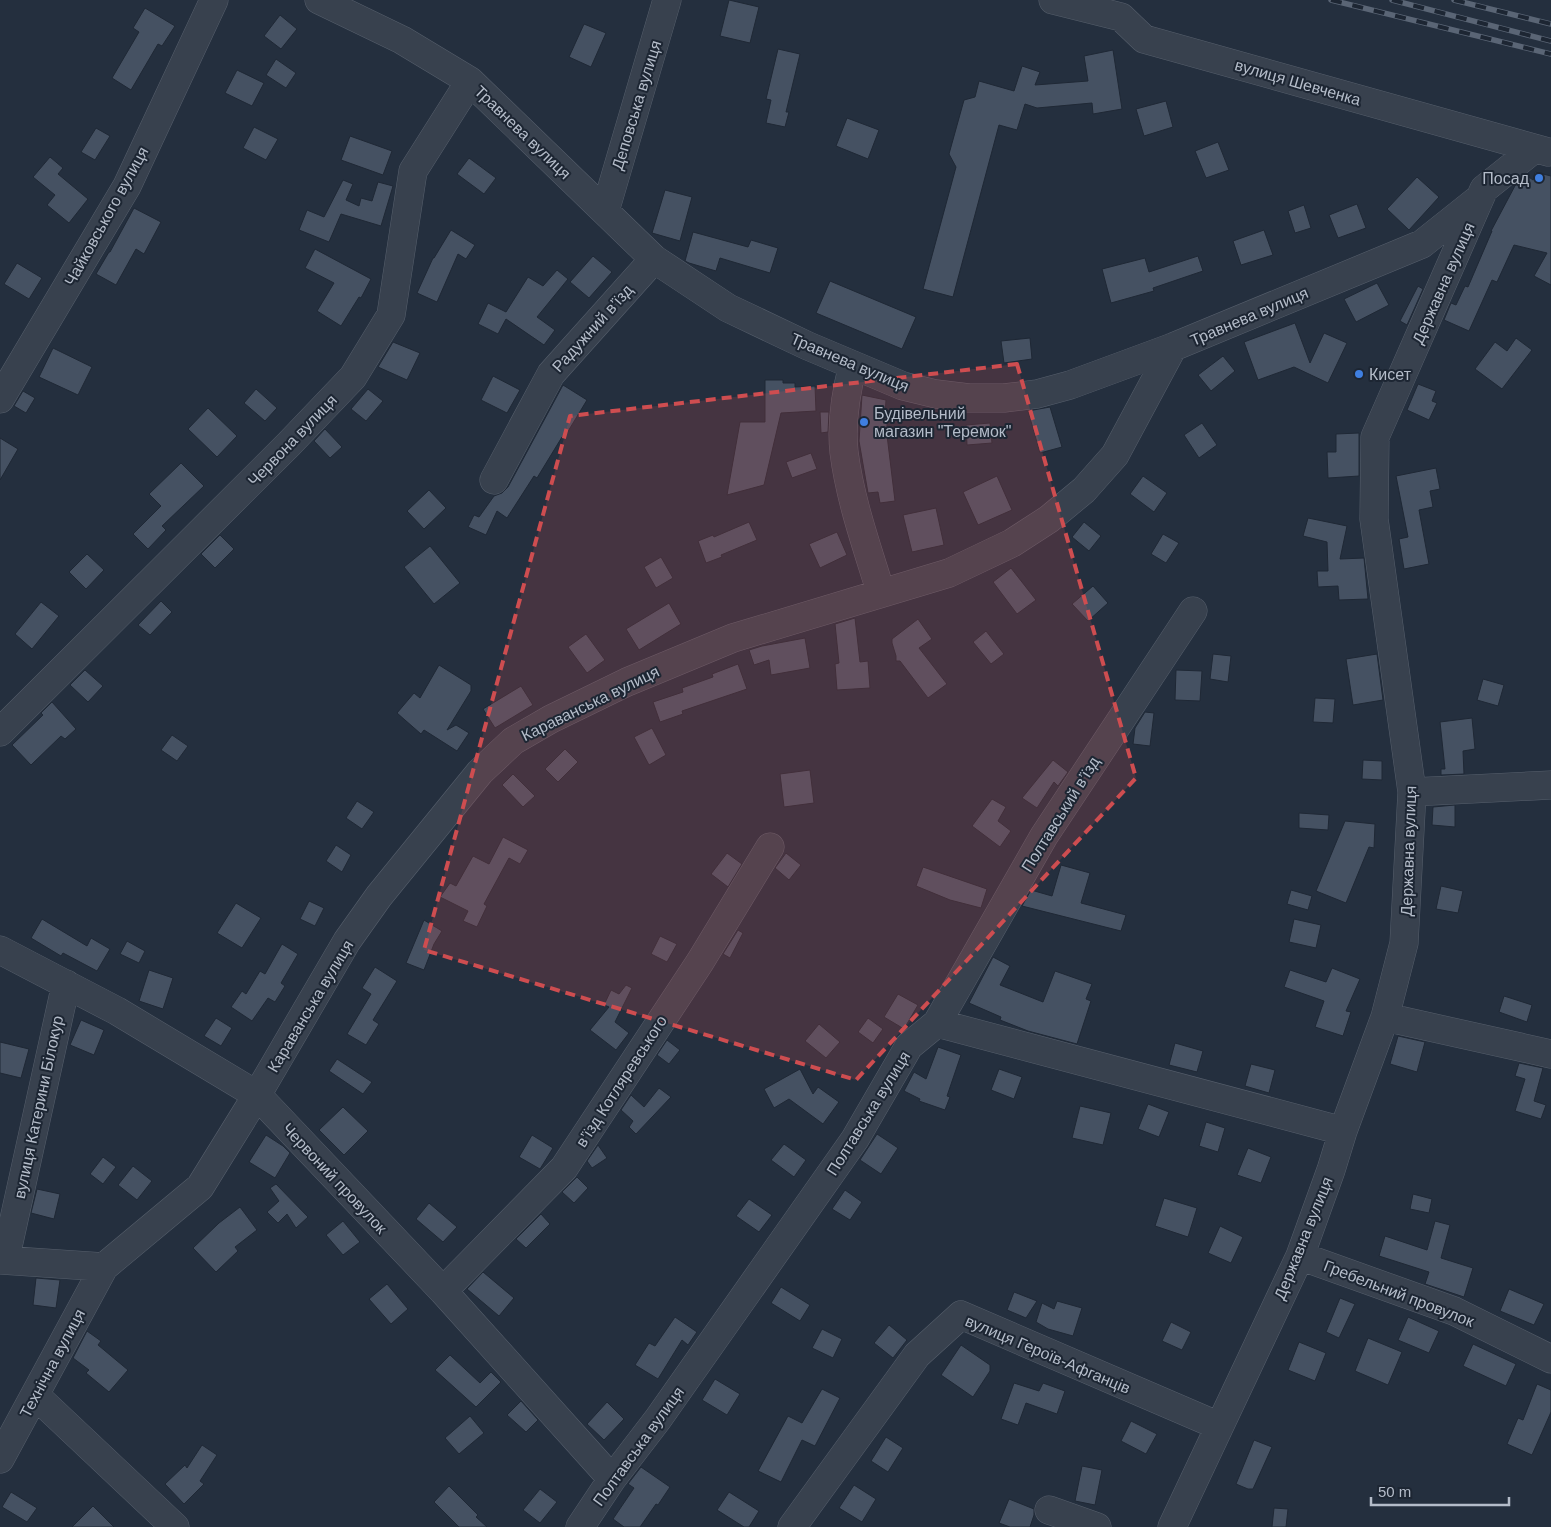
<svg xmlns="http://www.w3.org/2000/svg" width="1551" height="1527" font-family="Helvetica,sans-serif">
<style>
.building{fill:#455162;stroke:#1f2835}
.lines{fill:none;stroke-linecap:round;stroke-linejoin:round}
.minor-casing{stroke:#565f6c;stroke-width:29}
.minor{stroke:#38414e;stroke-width:28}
.rail-casing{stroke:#5a6575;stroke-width:5.5}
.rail{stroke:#1d2633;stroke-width:4;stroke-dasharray:11;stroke-linecap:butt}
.marked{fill:#ce4d50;fill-opacity:0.2;stroke:#ce4d50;stroke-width:4;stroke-dasharray:10 6;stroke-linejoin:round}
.shop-dot{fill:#3f7fe0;stroke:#1d2633;stroke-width:2}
.labels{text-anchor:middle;stroke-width:4;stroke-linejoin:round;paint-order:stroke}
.street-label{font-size:16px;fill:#b4bcc9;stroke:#1d2633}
.poi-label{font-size:16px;fill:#b4bcc9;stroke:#1d2633;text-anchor:start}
</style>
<rect width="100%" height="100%" fill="#242f3e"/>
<path class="building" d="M729 0 759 7 750 43 720 36Z
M145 8 175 26 162 46 158 44 131 90 112 78 139 32 133 28Z
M280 15 297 29 281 49 264 36Z
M584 24 606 33 591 67 569 57Z
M778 49 800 54 786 112H789L785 127 766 123 771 100 766 99Z
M1113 50 1122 109 1093 114 1092 103 1037 108 1025 104 1017 130 999 125 953 297 923 289 956 167 949 154 964 100 975 97 979 81 1014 91 1022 66 1040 72 1035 85 1088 81 1084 56Z
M276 59 296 73 286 88 266 75Z
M237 70 264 83 252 106 225 93Z
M1166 101 1173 127 1144 136 1136 109Z
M847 118 879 130 868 159 836 146Z
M254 127 278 139 266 160 243 148Z
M96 128 110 136 95 160 81 152Z
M350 136 392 151 383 175 341 160Z
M1218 142 1229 170 1206 178 1195 151Z
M50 157 63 168 58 174 88 199 69 223 47 205 55 195 33 177Z
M469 158 496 178 484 194 457 174Z
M1535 172 1551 176V285L1534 276 1547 253 1514 245 1497 282 1492 280 1469 331 1444 320 1451 303 1456 305 1465 286 1468 287 1492 231H1491L1517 182 1526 175 1533 180Z
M1417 177 1439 197 1409 230 1387 209Z
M343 180 353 184 346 200 359 206 361 198 372 201 378 182 393 186 381 226 341 214 329 242 299 230 307 210 324 217Z
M665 190 692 197 680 241 652 233Z
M1357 204 1366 228 1338 238 1329 215Z
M1304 205 1311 228 1295 233 1288 211Z
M134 208 161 222 144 254 136 249 116 285 96 274 109 252H110Z
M451 230 475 245 466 259 458 254 437 302 417 293 433 258H434Z
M1264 230 1273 255 1241 265 1233 241Z
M693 232 748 247 751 240 778 248 770 273 720 258 716 271 689 263 685 261Z
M315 249 371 279 361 298 359 297 341 326 317 311 334 283 305 268Z
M593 256 612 272 589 298 570 282Z
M1198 256 1203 271 1153 288 1154 291 1111 303 1102 269 1145 258 1149 272Z
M17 263 42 278 29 299 4 284Z
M557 270 568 279 537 317 555 330 544 345 506 319 498 334 478 324 488 303 506 312 528 277 543 286Z
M830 281 916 317 902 349 816 313Z
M1377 283 1389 305 1356 322 1344 299Z
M1418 286 1423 289 1407 325 1400 321Z
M1295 323 1310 363 1324 333 1347 343 1328 383 1294 367 1258 380 1244 342Z
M1030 338 1032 359 1004 363 1001 341Z
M1516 338 1532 350 1502 389 1475 369 1495 342 1507 351Z
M393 342 420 353 407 380 378 367Z
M53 348 92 367 78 395 39 377Z
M1223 356 1235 371 1211 391 1198 375Z
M493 376 520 390 507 413 481 400Z
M765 380H783V383H795V387L815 386 816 411 781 413 764 485 727 495 740 422H765Z
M1418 384 1436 391 1432 401 1437 403 1429 420 1407 410Z
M563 385 587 400 564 438 562 437 537 478 534 476 507 518 497 511 486 535 468 527 474 515 479 517 494 496 502 493 508 487Z
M256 389 277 408 265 421 244 403Z
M368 389 383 401 366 421 351 409Z
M23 391 35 398 26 413 14 406Z
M862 395 886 400 885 416H887V435L895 501 880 503 878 492 868 493 859 441Z
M1050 407 1062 447 1040 453 1028 411Z
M208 408 237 436 217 457 188 429Z
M820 412H829L828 432 821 433Z
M990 423 992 443 967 445 966 425Z
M1202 423 1217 445 1199 458 1184 435Z
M325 429 342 447 330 458 314 441Z
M1359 433V476L1328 478 1327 452H1336V434Z
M0 438 18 449 0 480Z
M811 453 817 469 792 478 786 462Z
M181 463 204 486 162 526 166 530 148 549 133 534 161 506 149 494Z
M1436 468 1440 489 1430 491 1433 507 1419 510 1429 564 1404 569 1399 539 1408 537 1396 476Z
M997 476 1012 510 978 525 963 492Z
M1143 476 1167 493 1154 512 1130 494Z
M429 490 446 508 424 529 407 511Z
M936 508 944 545 912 552 903 515Z
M1308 518 1347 526 1340 559 1364 558 1368 599 1339 600 1338 586 1318 587 1317 571H1328L1327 542 1303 536Z
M749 522 757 540 721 555 722 557 706 563 698 541 713 535 714 537Z
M1084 522 1101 536 1089 551 1072 537Z
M837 532 847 555 820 568 809 544Z
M1163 534 1179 543 1166 563 1151 554Z
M220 535 234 549 215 568 201 554Z
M430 546 460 583 434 604 404 567Z
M87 554 104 570 86 589 69 572Z
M661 557 673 578 656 588 644 567Z
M1011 568 1036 600 1017 614 993 582Z
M1093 586 1108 603 1088 621 1072 604Z
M161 601 172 612 150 635 138 625Z
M41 602 59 616 32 649 15 634Z
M669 603 681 624 639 650 626 629Z
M855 618 860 662 868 661 870 688 837 690 835 664 839 663 835 624Z
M918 619 932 639 919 648 947 684 928 698 900 661H896V656L892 643V639Z
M986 631 1004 654 991 664 973 642Z
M586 634 605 660 587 673 568 647Z
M805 638 810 668 771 675 769 660 754 665 749 650 762 646Z
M1213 654 1231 656 1228 682 1210 679Z
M1377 654 1383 700 1353 705 1346 659Z
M738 664 747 689 682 711 683 714 660 722 653 702 683 692 682 688 713 677 712 674Z
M439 665 471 685V691L447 730 456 725 469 733 457 751 424 730 421 734 397 713 414 693 420 698Z
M85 670 103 686 88 702 70 685Z
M1176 670 1202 671 1200 701 1175 700Z
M1483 679 1504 685 1498 706 1477 700Z
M521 686 533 705 495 728 483 709Z
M1315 698 1335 699 1333 723 1313 722Z
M52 702 76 729 65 739 61 736 31 765 12 745 43 715 41 713Z
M1145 712 1154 713 1150 746 1133 744 1135 728Z
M1472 718 1475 749 1463 751 1464 774 1441 775V769H1445L1440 722Z
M652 728 666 755 649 765 634 737Z
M172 735 188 746 177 761 161 750Z
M565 749 578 762 558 782 545 769Z
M1053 760 1068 772 1058 786 1054 782 1037 808 1022 798Z
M1363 760 1382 761V780L1362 779Z
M810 770 814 803 784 807 780 774Z
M513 774 535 796 523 807 502 785Z
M992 799 1006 807 998 821 1011 831 1000 847 972 826Z
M357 801 374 812 362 829 346 818Z
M1455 805V827L1432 825 1433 807Z
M1299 813 1329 815 1328 830 1299 828Z
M1345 821 1375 824 1374 848 1369 847 1346 903 1316 891Z
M503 837 528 850 520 864 509 858 484 904 487 906 477 927 463 921 468 911 440 897 450 883 456 886 473 856 489 864Z
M336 845 351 855 342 872 326 861Z
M727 853 742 864 728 887 711 874Z
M786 853 801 865 789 880 775 868Z
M1061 865 1090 873 1081 903 1126 915 1121 931 1022 906 1031 890 1052 896Z
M923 867 987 889 981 908 950 900 916 886Z
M1441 886 1463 891 1458 913 1436 909Z
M1291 890 1312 896 1308 910 1287 904Z
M309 901 324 908 315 926 300 919Z
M236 903 261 918 242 948 217 933Z
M42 919 87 946 91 938 110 949 97 971 63 953 61 956 31 938Z
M1294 919 1321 925 1316 948 1289 942Z
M424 920 442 931 434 944 424 970 406 963Z
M738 930 743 933 730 958 723 954Z
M660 936 677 944 667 962 651 954Z
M127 941 145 951 139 963 120 954Z
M282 944 298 954 281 983 285 986 275 1002 268 998 252 1021 231 1007 242 991 246 994 260 971 265 974Z
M993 957 1010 966 1000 985 1043 1002 1055 971 1092 984 1086 999 1091 1001 1077 1044 1028 1031 1000 1020 1001 1017 969 1003Z
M375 967 397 981 373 1020 379 1024 366 1045 347 1034 371 994 362 988Z
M1332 968 1360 979 1346 1011 1351 1012 1343 1036 1315 1027 1324 1001 1284 987 1290 970 1326 982Z
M149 970 173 978 163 1009 139 1001Z
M626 985 632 988 615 1022 629 1033 616 1050 590 1030 609 1007 604 1005 611 990 619 994Z
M898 994 918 1005 904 1029 884 1017Z
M1504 996 1532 1005 1527 1022 1499 1012Z
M216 1018 232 1028 221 1046 204 1036Z
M868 1018 883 1029 873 1043 858 1032Z
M81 1020 104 1030 94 1055 70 1045Z
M819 1024 840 1042 826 1058 805 1041Z
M1398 1036 1425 1042 1417 1072 1390 1064Z
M667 1040 680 1050 669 1064 657 1055Z
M0 1042 29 1049 21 1078 0 1073Z
M1175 1043 1203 1051 1197 1072 1169 1065Z
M938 1047 961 1055 947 1096 950 1097 945 1110 919 1101 920 1099 904 1091 914 1072 926 1079Z
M337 1059 372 1082 363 1094 329 1071Z
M1519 1063 1543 1068 1534 1101 1546 1105 1541 1119 1515 1111 1525 1079 1515 1076Z
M1251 1064 1275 1070 1269 1093 1245 1086Z
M800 1069 813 1094 818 1087 839 1102 823 1124 789 1099 774 1108 764 1089Z
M999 1069 1022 1077 1014 1099 991 1090Z
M659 1088 671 1097 636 1134 629 1127 633 1121 621 1110 631 1095 644 1107Z
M1148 1104 1169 1112 1159 1137 1138 1129Z
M1080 1106 1111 1113 1103 1145 1072 1138Z
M343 1107 368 1131 344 1155 319 1130Z
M1206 1122 1225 1128 1218 1152 1199 1146Z
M877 1134 898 1148 881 1174 860 1160Z
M266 1135 283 1146 290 1153 275 1178 249 1162Z
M532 1135 553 1148 540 1169 519 1157Z
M784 1144 806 1160 794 1177 771 1160Z
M598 1145 607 1158 592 1168 587 1161Z
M1248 1148 1271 1157 1261 1183 1237 1175Z
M103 1157 116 1167 103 1184 90 1174Z
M133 1166 152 1181 137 1200 118 1185Z
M577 1177 588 1188 574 1203 562 1192Z
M276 1184 308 1217 296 1228 287 1214 278 1223 267 1212 279 1201 270 1188Z
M37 1189 60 1194 54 1219 31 1213Z
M845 1190 862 1202 850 1220 832 1209Z
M1413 1194 1432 1199 1429 1213 1410 1209Z
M1164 1198 1197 1208 1188 1237 1155 1226Z
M749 1199 772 1215 759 1232 736 1216Z
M429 1203 457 1227 443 1242 416 1219Z
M240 1207 257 1230 235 1247 238 1251 216 1272 193 1248 219 1223Z
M541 1214 550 1224 526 1248 516 1239Z
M343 1221 360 1242 343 1255 326 1235Z
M1435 1221 1450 1225 1441 1258 1473 1268 1464 1297 1425 1284 1429 1272 1379 1256 1385 1236 1427 1250Z
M1220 1226 1243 1237 1231 1263 1208 1253Z
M483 1272 514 1298 499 1316 467 1289Z
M36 1278 60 1280 56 1308 33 1305Z
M387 1284 408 1309 391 1324 369 1299Z
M781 1287 810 1305 800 1321 771 1303Z
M1509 1289 1544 1304 1534 1325 1500 1311Z
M1014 1292 1037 1301 1026 1318 1007 1310Z
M1340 1298 1355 1304 1339 1338 1326 1332Z
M1057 1301 1082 1308 1073 1336 1048 1329 1036 1322 1042 1303 1054 1309Z
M675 1317 697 1332 688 1345 682 1340 658 1379 635 1365 649 1343 655 1346Z
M1408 1317 1439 1331 1429 1353 1398 1340Z
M1171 1322 1191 1332 1182 1350 1162 1341Z
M889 1325 907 1340 893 1358 874 1343Z
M822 1329 842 1339 833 1358 812 1348Z
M87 1331 101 1341 98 1345 128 1370 109 1392 86 1373 89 1370 73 1358Z
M1368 1338 1402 1352 1388 1385 1355 1371Z
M1299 1342 1326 1353 1315 1381 1288 1370Z
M1473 1344 1516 1364 1506 1386 1463 1366Z
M961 1345 990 1365V1371L973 1397 941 1375Z
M450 1355 480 1383 491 1372 501 1382 476 1407 435 1370Z
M715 1379 740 1394 727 1415 702 1400Z
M1014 1383 1039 1391 1043 1383 1065 1391 1057 1414 1026 1403 1018 1425 1001 1419Z
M1537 1384 1551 1390V1412L1532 1455 1507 1444 1518 1418 1523 1420Z
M822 1389 840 1398 815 1446 802 1440 781 1482 758 1471 788 1416 802 1423Z
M521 1401 538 1420 526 1432 507 1415Z
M607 1402 624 1419 604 1440 587 1424Z
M470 1416 484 1433 459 1454 445 1438Z
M1131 1421 1157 1434 1146 1454 1121 1441Z
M886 1437 903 1448 888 1472 871 1461Z
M1254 1440 1272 1447 1253 1489H1248L1236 1484Z
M202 1445 217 1455 200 1481 204 1484 184 1504 165 1484 185 1465 187 1468Z
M1082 1466 1102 1470 1095 1505 1075 1501Z
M641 1467 670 1487 658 1505 656 1504 640 1527H624L613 1519 634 1488 628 1484Z
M854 1485 876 1499 862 1522 839 1508Z
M449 1486 478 1515 476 1517 487 1527H459L434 1502Z
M540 1489 557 1502 540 1523 523 1510Z
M11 1492 37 1508 27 1522 2 1507Z
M729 1492 759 1511 749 1527H744L717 1510Z
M1009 1499 1034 1509V1515L1030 1527H1010L999 1523Z
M93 1506 114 1527H72Z
M1274 1508 1288 1509 1286 1527H1272Z"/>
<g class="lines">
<g class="minor-casing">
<path id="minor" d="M319 0 402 40 470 81 654 259 728 308 808 346 903 386 936 394 969 398H1004L1037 394 1070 385 1173 347 1422 244 1476 201
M1053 0 1121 17 1144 39 1548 152
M605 211 667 0
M853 365C846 392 841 424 844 452 850 500 867 547 881 593
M0 399 127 186 214 0
M494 480 551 374 654 259
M0 732 289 444 353 377 391 315 413 171 470 81
M1412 792 1551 785
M0 950 117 1011 257 1095 443 1291 612 1479
M1385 1017 1551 1054
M937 1023 1044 836 1193 611
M1300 1256 1454 1311 1551 1359
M0 1260 104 1267 200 1187 257 1095 347 941 379 896 480 772 513 741 551 719 627 682 733 638 949 573 1012 543 1049 519 1084 490 1115 455 1173 347
M5 1260 66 984
M443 1291 564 1168 700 962 770 847
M35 1395 175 1527
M0 1459 104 1267
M1049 1510 1097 1527
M580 1527 612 1479 658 1419 855 1139 909 1046 937 1023 1343 1131
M792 1527 917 1355 961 1315 1219 1426
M1172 1527 1300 1256 1331 1170 1343 1131 1385 1017 1404 943 1412 792 1374 519 1375 437 1484 189 1534 149"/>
</g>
<use href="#minor" class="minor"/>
<g class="rail-casing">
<path id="rail" d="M1331 0 1551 54
M1392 0 1551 41
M1454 0 1551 24"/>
</g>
<use href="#rail" class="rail"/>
</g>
<path class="marked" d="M1017 364 1136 778 856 1080 424 950 570 416Z"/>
<g class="shop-dot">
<circle cx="1539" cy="178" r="5"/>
<circle cx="1359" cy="374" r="5"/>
<circle cx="864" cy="422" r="5"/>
</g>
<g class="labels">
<g class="street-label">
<text transform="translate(1298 82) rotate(16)" y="6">вулиця Шевченка</text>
<text transform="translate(636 105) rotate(-73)" y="6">Деповська вулиця</text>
<text transform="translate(523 132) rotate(44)" y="6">Травнева вулиця</text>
<text transform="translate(106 216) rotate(-61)" y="6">Чайковського вулиця</text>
<text transform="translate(1443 283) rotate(-66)" y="6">Державна вулиця</text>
<text transform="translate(1249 316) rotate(-23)" y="6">Травнева вулиця</text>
<text transform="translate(592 328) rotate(-48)" y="6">Радужний в’їзд</text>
<text transform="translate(850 362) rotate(23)" y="6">Травнева вулиця</text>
<text transform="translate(292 440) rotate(-46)" y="6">Червона вулиця</text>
<text transform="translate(590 703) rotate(-26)" y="6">Караванська вулиця</text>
<text transform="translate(1060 814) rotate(-58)" y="6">Полтавський в’їзд</text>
<text transform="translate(1408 851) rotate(-88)" y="6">Державна вулиця</text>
<text transform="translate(310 1006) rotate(-59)" y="6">Караванська вулиця</text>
<text transform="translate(621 1081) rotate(-57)" y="6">в’їзд Котляревського</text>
<text transform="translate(38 1107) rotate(-78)" y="6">вулиця Катерини Білокур</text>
<text transform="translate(868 1113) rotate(-58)" y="6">Полтавська вулиця</text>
<text transform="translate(335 1178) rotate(47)" y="6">Червоний провулок</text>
<text transform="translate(1303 1238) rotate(-68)" y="6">Державна вулиця</text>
<text transform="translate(1399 1293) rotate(21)" y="6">Гребельний провулок</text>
<text transform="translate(1048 1354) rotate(23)" y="6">вулиця Героїв-Афганців</text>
<text transform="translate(52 1363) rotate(-62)" y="6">Технічна вулиця</text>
<text transform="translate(638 1446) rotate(-54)" y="6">Полтавська вулиця</text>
</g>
<g class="poi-label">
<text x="1529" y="184" text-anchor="end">Посад</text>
<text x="1369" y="380">Кисет</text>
<text x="874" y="419">Будівельний<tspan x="874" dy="18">магазин "Теремок"</tspan></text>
</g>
</g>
<path d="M1371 1497v8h138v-8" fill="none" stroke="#b4bcc9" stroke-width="2.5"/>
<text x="1378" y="1497" font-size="15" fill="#b4bcc9" stroke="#1d2633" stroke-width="4" paint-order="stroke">50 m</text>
</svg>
